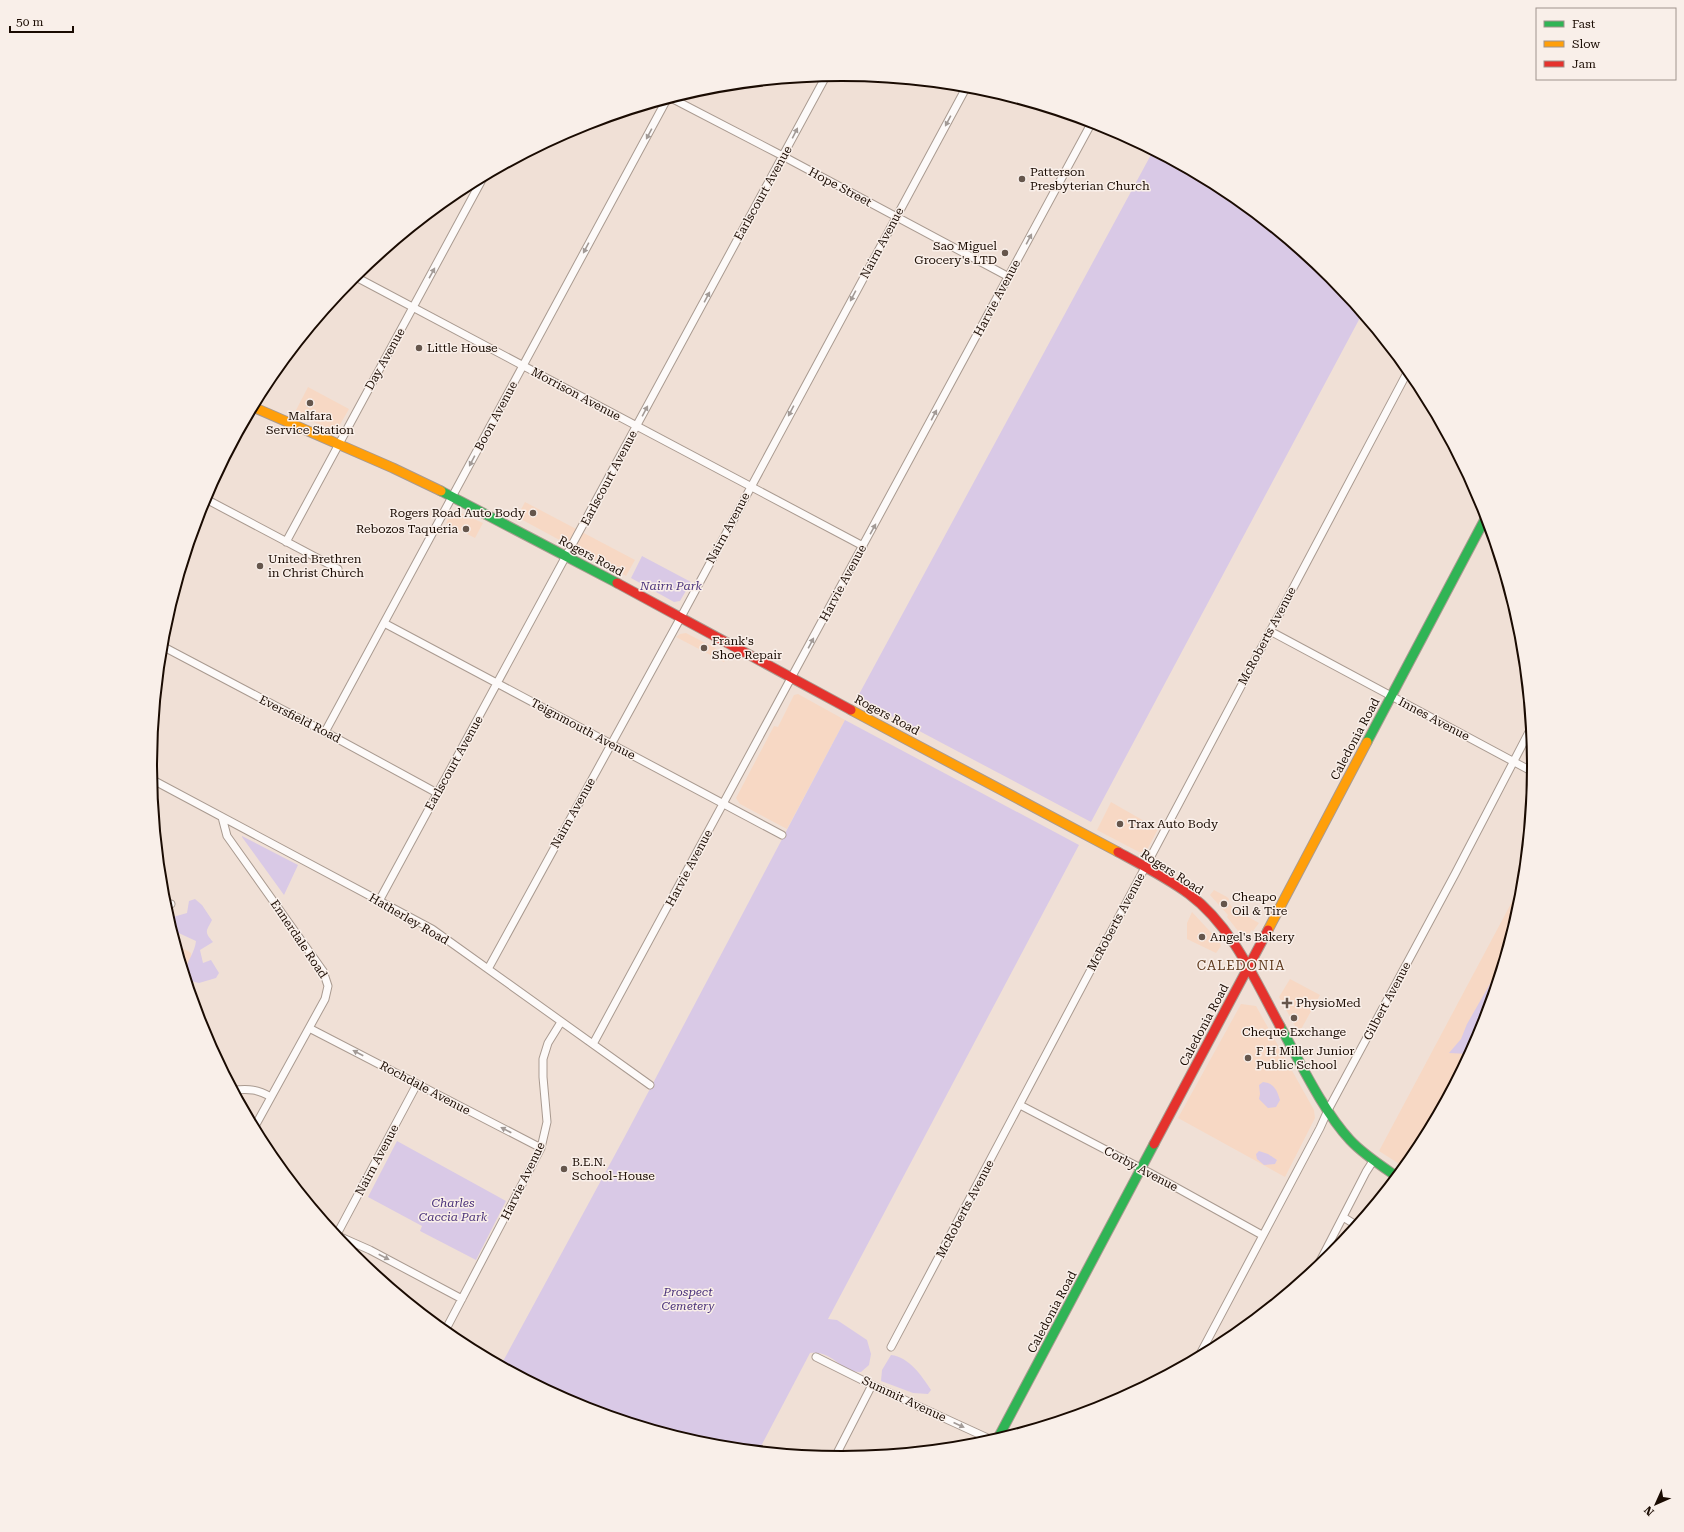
<svg xmlns="http://www.w3.org/2000/svg" width="1684" height="1532" font-family="'Roboto Serif',serif">
<style>
.built{fill:#f7d8c4}
.green{fill:#d9c9e6}
.lines{fill:none;stroke-linecap:round;stroke-linejoin:round}
.street-casing{stroke:#a99a90;stroke-width:9}
.fast-casing{stroke:#a99a90;stroke-width:11}
.slow-casing{stroke:#a99a90;stroke-width:11}
.jam-casing{stroke:#a99a90;stroke-width:11}
.street{stroke:#fdfaf9;stroke-width:7}
.fast{stroke:#30b455;stroke-width:9}
.slow{stroke:#ff9f0a;stroke-width:9}
.jam{stroke:#e5322d;stroke-width:9}
.oneway{fill:#a29a96}
.poi-dot{fill:#65564c;stroke:#f9efe9;stroke-width:1.5}
.labels{text-anchor:middle;stroke-width:3;stroke-linejoin:round;paint-order:stroke}
.poi-label{font-size:12px;fill:#1a0b02;stroke:#f9efe9;text-anchor:start}
.street-label{font-size:12px;fill:#1a0b02;stroke:#f9efe9}
.park-label{font-size:12px;font-style:italic;fill:#4b337b;stroke:#f9efe9}
.neighbourhood-label{font-size:13px;letter-spacing:1px;fill:#603b1f;stroke:#f9efe9}
.rim{fill:none;stroke:#1a0b02;stroke-width:2}
</style>
<rect width="100%" height="100%" fill="#f0e0d6"/>
<path class="built" d="M308 387 349 409 338 428 331 429 294 414Z
M525 502 635 560 626 576 517 517Z
M456 511 483 523 475 538 446 523 452 512Z
M686 633 728 655 724 662 676 637 680 634Z
M798 694 845 720 787 829 740 804 736 798 774 726 778 727 794 695Z
M1111 802 1158 829 1147 850 1142 852H1139L1097 830Z
M1522 883 1521 901 1481 1031 1417 1151 1404 1167 1379 1151Z
M1214 890 1227 897 1229 899 1228 902 1234 909 1259 923 1253 931 1251 930 1249 935 1250 936 1245 937 1242 936 1227 917 1228 915 1210 895Z
M1192 912 1219 941 1221 946 1216 953 1187 939V923Z
M177 945 191 953V970L187 978Z
M1290 979 1320 995 1299 1033 1279 997Z
M1241 1004 1256 1006 1314 1110 1315 1118 1285 1177 1178 1118Z"/>
<path class="green" d="M1153 151 1227 191 1331 277 1362 314 1091 822 857 698Z
M642 556 691 582 680 601 674 602 631 578Z
M845 720 1079 845 828 1319 837 1320 867 1340 871 1354 869 1365 861 1372C841 1373 833 1350 810 1353L759 1450 707 1445 577 1405 501 1365 624 1138Z
M242 836 298 865 284 895 242 837Z
M195 899 202 905 212 920C206 932 204 931 213 942L200 950 203 963 211 960 219 973 216 978 199 983 191 981V977L185 971C187 961 195 952 196 941L172 930 168 916 173 917 187 913 189 901Z
M1503 961 1481 1031 1469 1054 1449 1053 1461 1039 1467 1024Z
M1263 1082C1274 1083 1277 1090 1280 1100L1276 1107 1268 1108 1259 1099 1260 1094 1259 1085Z
M397 1141 506 1201 476 1260 420 1231 422 1226 368 1197Z
M1259 1151 1268 1154 1277 1160 1275 1164 1264 1165 1257 1159 1256 1154Z
M891 1355C909 1357 922 1376 931 1390L928 1394 913 1393 881 1381 882 1370Z"/>
<g class="lines">
<g class="street-casing">
<path id="street" d="M671 98 777 153 1009 277
M354 276 863 546
M204 498 338 569
M286 542 484 176
M384 623 782 835
M1270 631 1533 772
M162 646 325 732 437 793
M325 732 667 99
M151 779 432 929 650 1085
M222 817 227 836 323 971 328 986 325 999 254 1128
M379 901 826 76
M165 905 171 904
M488 969 681 617 967 86
M309 1028 541 1148
M593 1044 1092 122
M234 1090C250 1089 257 1089 271 1097
M1020 1105 1150 1173 1262 1235
M1343 1217 1356 1225
M336 1235 370 1250 462 1299
M336 1236 417 1084
M1317 1267 1366 1172 1373 1161
M445 1331 541 1148 547 1122 543 1077V1059L548 1043 561 1022
M891 1347 1408 371
M1199 1356 1320 1128 1328 1110 1455 874 1530 730
M816 1357 872 1385 992 1440
M835 1457 872 1385"/>
</g>
<g class="fast-casing">
<path id="fast" d="M441 491 617 583
M1367 742 1486 517
M1280 1026C1300 1062 1323 1111 1350 1140 1363 1154 1380 1165 1396 1176
M998 1438 1154 1144"/>
</g>
<g class="slow-casing">
<path id="slow" d="M253 407 393 468 441 491
M851 710 1118 852
M1268 930 1367 742"/>
</g>
<g class="jam-casing">
<path id="jam" d="M617 583 851 710
M1118 852C1142 865 1167 878 1189 894 1232 926 1255 980 1280 1026
M1154 1144 1268 930"/>
</g>
<use href="#street" class="street"/>
<use href="#fast" class="fast"/>
<use href="#slow" class="slow"/>
<use href="#jam" class="jam"/>
</g>
<defs><path id="oneway-solid" d="M-6-.8H1V-3.2L6.5 0L1 3.2V.8H-6Z"/></defs>
<g class="oneway">
<use href="#oneway-solid" transform="translate(948 121) rotate(118)"/>
<use href="#oneway-solid" transform="translate(795 133) rotate(-63)"/>
<use href="#oneway-solid" transform="translate(649 134) rotate(118)"/>
<use href="#oneway-solid" transform="translate(1029 239) rotate(-62)"/>
<use href="#oneway-solid" transform="translate(586 248) rotate(118)"/>
<use href="#oneway-solid" transform="translate(432 273) rotate(-61)"/>
<use href="#oneway-solid" transform="translate(853 296) rotate(118)"/>
<use href="#oneway-solid" transform="translate(707 297) rotate(-62)"/>
<use href="#oneway-solid" transform="translate(645 411) rotate(-62)"/>
<use href="#oneway-solid" transform="translate(791 411) rotate(118)"/>
<use href="#oneway-solid" transform="translate(934 415) rotate(-62)"/>
<use href="#oneway-solid" transform="translate(472 461) rotate(118)"/>
<use href="#oneway-solid" transform="translate(873 529) rotate(-61)"/>
<use href="#oneway-solid" transform="translate(811 643) rotate(-62)"/>
<use href="#oneway-solid" transform="translate(358 1053) rotate(-152)"/>
<use href="#oneway-solid" transform="translate(506 1130) rotate(-153)"/>
<use href="#oneway-solid" transform="translate(384 1257) rotate(27)"/>
<use href="#oneway-solid" transform="translate(959 1425) rotate(25)"/>
</g>
<g class="poi-dot">
<circle cx="1022" cy="179" r="4"/>
<circle cx="1005" cy="253" r="4"/>
<circle cx="419" cy="348" r="4"/>
<circle cx="310" cy="403" r="4"/>
<circle cx="533" cy="513" r="4"/>
<circle cx="466" cy="529" r="4"/>
<circle cx="260" cy="566" r="4"/>
<circle cx="704" cy="648" r="4"/>
<circle cx="1120" cy="824" r="4"/>
<circle cx="1224" cy="904" r="4"/>
<circle cx="1202" cy="937" r="4"/>
<path d="M1285 997h4v4h4v4h-4v4h-4v-4h-4v-4h4z"/>
<circle cx="1294" cy="1018" r="4"/>
<circle cx="1248" cy="1058" r="4"/>
<circle cx="564" cy="1169" r="4"/>
</g>
<g class="labels">
<g class="poi-label">
<text x="1030" y="176">Patterson<tspan x="1030" dy="14">Presbyterian Church</tspan></text>
<text x="997" y="250" text-anchor="end">Sao Miguel<tspan x="997" dy="14">Grocery's LTD</tspan></text>
<text x="427" y="352">Little House</text>
<text x="310" y="420" text-anchor="middle">Malfara<tspan x="310" dy="14">Service Station</tspan></text>
<text x="525" y="517" text-anchor="end">Rogers Road Auto Body</text>
<text x="458" y="533" text-anchor="end">Rebozos Taqueria</text>
<text x="268" y="563">United Brethren<tspan x="268" dy="14">in Christ Church</tspan></text>
<text x="712" y="645">Frank's<tspan x="712" dy="14">Shoe Repair</tspan></text>
<text x="1128" y="828">Trax Auto Body</text>
<text x="1232" y="901">Cheapo<tspan x="1232" dy="14">Oil &amp; Tire</tspan></text>
<text x="1210" y="941">Angel's Bakery</text>
<text x="1296" y="1007">PhysioMed</text>
<text x="1294" y="1036" text-anchor="middle">Cheque Exchange</text>
<text x="1256" y="1055">F H Miller Junior<tspan x="1256" dy="14">Public School</tspan></text>
<text x="572" y="1166">B.E.N.<tspan x="572" dy="14">School-House</tspan></text>
</g>
<g class="street-label">
<text transform="translate(840 187) rotate(28)" y="4">Hope Street</text>
<text transform="translate(763 193) rotate(-61)" y="4">Earlscourt Avenue</text>
<text transform="translate(882 243) rotate(-62)" y="4">Nairn Avenue</text>
<text transform="translate(997 298) rotate(-62)" y="4">Harvie Avenue</text>
<text transform="translate(385 359) rotate(-61)" y="4">Day Avenue</text>
<text transform="translate(576 394) rotate(28)" y="4">Morrison Avenue</text>
<text transform="translate(496 416) rotate(-62)" y="4">Boon Avenue</text>
<text transform="translate(609 478) rotate(-62)" y="4">Earlscourt Avenue</text>
<text transform="translate(728 528) rotate(-62)" y="4">Nairn Avenue</text>
<text transform="translate(591 556) rotate(28)" y="4">Rogers Road</text>
<text transform="translate(843 583) rotate(-62)" y="4">Harvie Avenue</text>
<text transform="translate(1267 636) rotate(-62)" y="4">McRoberts Avenue</text>
<text transform="translate(887 715) rotate(28)" y="4">Rogers Road</text>
<text transform="translate(300 719) rotate(27)" y="4">Eversfield Road</text>
<text transform="translate(1434 719) rotate(28)" y="4">Innes Avenue</text>
<text transform="translate(583 729) rotate(28)" y="4">Teignmouth Avenue</text>
<text transform="translate(1355 739) rotate(-62)" y="4">Caledonia Road</text>
<text transform="translate(454 763) rotate(-61)" y="4">Earlscourt Avenue</text>
<text transform="translate(573 813) rotate(-61)" y="4">Nairn Avenue</text>
<text transform="translate(689 868) rotate(-62)" y="4">Harvie Avenue</text>
<text transform="translate(1172 872) rotate(33)" y="4">Rogers Road</text>
<text transform="translate(409 919) rotate(30)" y="4">Hatherley Road</text>
<text transform="translate(1116 922) rotate(-62)" y="4">McRoberts Avenue</text>
<text transform="translate(299 939) rotate(56)" y="4">Ennerdale Road</text>
<text transform="translate(1387 1001) rotate(-62)" y="4">Gilbert Avenue</text>
<text transform="translate(1204 1025) rotate(-62)" y="4">Caledonia Road</text>
<text transform="translate(425 1088) rotate(28)" y="4">Rochdale Avenue</text>
<text transform="translate(377 1160) rotate(-62)" y="4">Nairn Avenue</text>
<text transform="translate(1141 1169) rotate(28)" y="4">Corby Avenue</text>
<text transform="translate(523 1181) rotate(-64)" y="4">Harvie Avenue</text>
<text transform="translate(965 1209) rotate(-62)" y="4">McRoberts Avenue</text>
<text transform="translate(1052 1312) rotate(-62)" y="4">Caledonia Road</text>
<text transform="translate(904 1399) rotate(25)" y="4">Summit Avenue</text>
</g>
<g class="park-label">
<text x="671" y="590">Nairn Park</text>
<text x="453" y="1207">Charles<tspan x="453" dy="14">Caccia Park</tspan></text>
<text x="688" y="1296">Prospect<tspan x="688" dy="14">Cemetery</tspan></text>
</g>
<g class="neighbourhood-label">
<text x="1241" y="970">CALEDONIA</text>
</g>
</g>
<path d="M0 0H1684V1532H0ZM157 766a685 685 0 1 1 1370 0a685 685 0 1 1-1370 0Z" fill="#f9efe9" fill-rule="evenodd"/>
<path class="rim" d="M157 766a685 685 0 1 1 1370 0a685 685 0 1 1-1370 0Z"/>
<rect x="1536" y="8" width="140" height="72" fill="#f9efe9" stroke="#a0948d"/>
<rect x="1544" y="21" width="20" height="6" fill="#30b455" stroke="#a0948d"/>
<text x="1572" y="28" font-size="12" fill="#1a0b02">Fast</text>
<rect x="1544" y="41" width="20" height="6" fill="#ff9f0a" stroke="#a0948d"/>
<text x="1572" y="48" font-size="12" fill="#1a0b02">Slow</text>
<rect x="1544" y="61" width="20" height="6" fill="#e5322d" stroke="#a0948d"/>
<text x="1572" y="68" font-size="12" fill="#1a0b02">Jam</text>
<g transform="translate(1656 1504) rotate(225)" stroke="#f9efe9" stroke-width="3" paint-order="stroke">
<path d="M0-3L7 15L0 10L-7 15Z" fill="#1a0b02"/>
<text y="-6" font-size="11" font-weight="bold" text-anchor="middle" fill="#1a0b02">N</text>
</g>
<path d="M10 26v6h63v-6" fill="none" stroke="#1a0b02" stroke-width="2"/>
<text x="16" y="26" font-size="12" fill="#1a0b02" stroke="#f9efe9" stroke-width="3" paint-order="stroke">50 m</text>
</svg>
